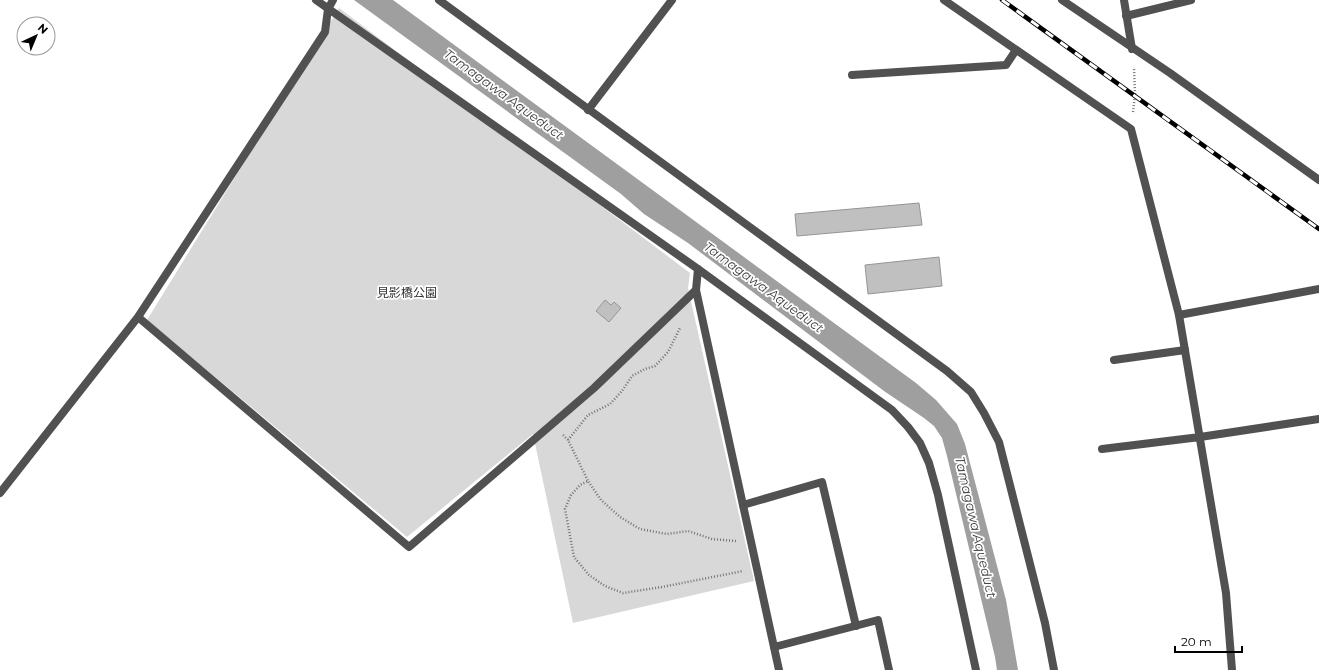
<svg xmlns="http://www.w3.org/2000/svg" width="1319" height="670" font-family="Montserrat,'Noto Sans JP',sans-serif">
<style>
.green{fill:#d8d8d8}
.water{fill:#9f9f9f}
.building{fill:#c0c0c0;stroke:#959595}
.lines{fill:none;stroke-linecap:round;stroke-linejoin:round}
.path{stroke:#737373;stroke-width:2.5;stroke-dasharray:1 2;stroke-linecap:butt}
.service{stroke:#515151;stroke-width:8}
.minor{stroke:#515151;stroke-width:8}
.tertiary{stroke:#515151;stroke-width:8}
.rail-casing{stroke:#000;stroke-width:4.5}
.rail{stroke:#fff;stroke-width:3;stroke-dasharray:9;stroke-linecap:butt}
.labels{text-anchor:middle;stroke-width:3.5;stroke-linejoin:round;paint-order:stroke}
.park-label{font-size:12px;fill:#2f2f2f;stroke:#fff}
.water-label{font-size:13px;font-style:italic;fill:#404040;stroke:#fff}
</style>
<rect width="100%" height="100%" fill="#fff"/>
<path class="green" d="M339 8 690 273 688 288 754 581 573 623 533 434 407 537 147 320Z"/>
<path class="water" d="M354 0H393L916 383 936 400 957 424 965 444 1006 600 1018 670H997L995 657 947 456 942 438 934 426 924 418 884 391 688 243 644 214 621 194Z"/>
<path class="building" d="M919 203 922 225 797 236 795 214Z
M939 257 942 286 868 294 865 265Z
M605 300 611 305 614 302 621 308 609 322 596 311Z"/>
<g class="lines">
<path class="path" d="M1133 112 1135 95 1134 67
M563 435 568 440 588 481
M568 440 588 415 610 404 622 391 632 376 645 369 655 366 668 352 680 328
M736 541 712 539 688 531 667 534 640 529 620 517 601 500 588 481 580 485 571 495 565 509 574 557 589 575 605 586 623 593 662 587 743 571"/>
<path class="service" d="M852 75 1006 65 1016 50
M1179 315 1319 289
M1114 360 1185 350
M743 505 822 482 856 626
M774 647 878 620 889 670"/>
<path class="minor" d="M316 0 698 269 892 410 908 427 920 443 929 463 938 495 976 670
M944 0 1131 129 1179 315 1226 593 1232 670
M1124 0 1132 49
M1126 16 1191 0
M588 110 672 0
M698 269 696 290 779 670
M138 317 409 547 594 388 696 290
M1102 449 1200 437 1319 419
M0 493 138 317 325 32 328 9 333 0"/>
<path class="tertiary" d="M439 0 947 371 971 392 984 413 999 442 1045 623 1054 670
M1062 0 1170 73 1319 180"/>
<g class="rail-casing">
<path id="rail" d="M1002 0 1319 229"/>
</g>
<use href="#rail" class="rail"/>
</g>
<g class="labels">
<g class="park-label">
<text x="407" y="297">見影橋公園</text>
</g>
<g class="water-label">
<text transform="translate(504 94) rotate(36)" y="5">Tamagawa Aqueduct</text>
<text transform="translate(764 287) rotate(36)" y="5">Tamagawa Aqueduct</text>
<text transform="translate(976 527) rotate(77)" y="5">Tamagawa Aqueduct</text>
</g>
</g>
<g transform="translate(36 36) rotate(44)"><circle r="19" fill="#ffffff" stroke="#999999"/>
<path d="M0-3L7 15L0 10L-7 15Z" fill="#000000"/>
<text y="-6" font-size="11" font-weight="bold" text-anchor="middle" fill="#000000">N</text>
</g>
<path d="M1175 646v6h67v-6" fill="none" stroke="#000000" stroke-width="2"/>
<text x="1181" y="646" font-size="12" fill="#000000" stroke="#ffffff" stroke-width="3" paint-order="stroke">20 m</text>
</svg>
